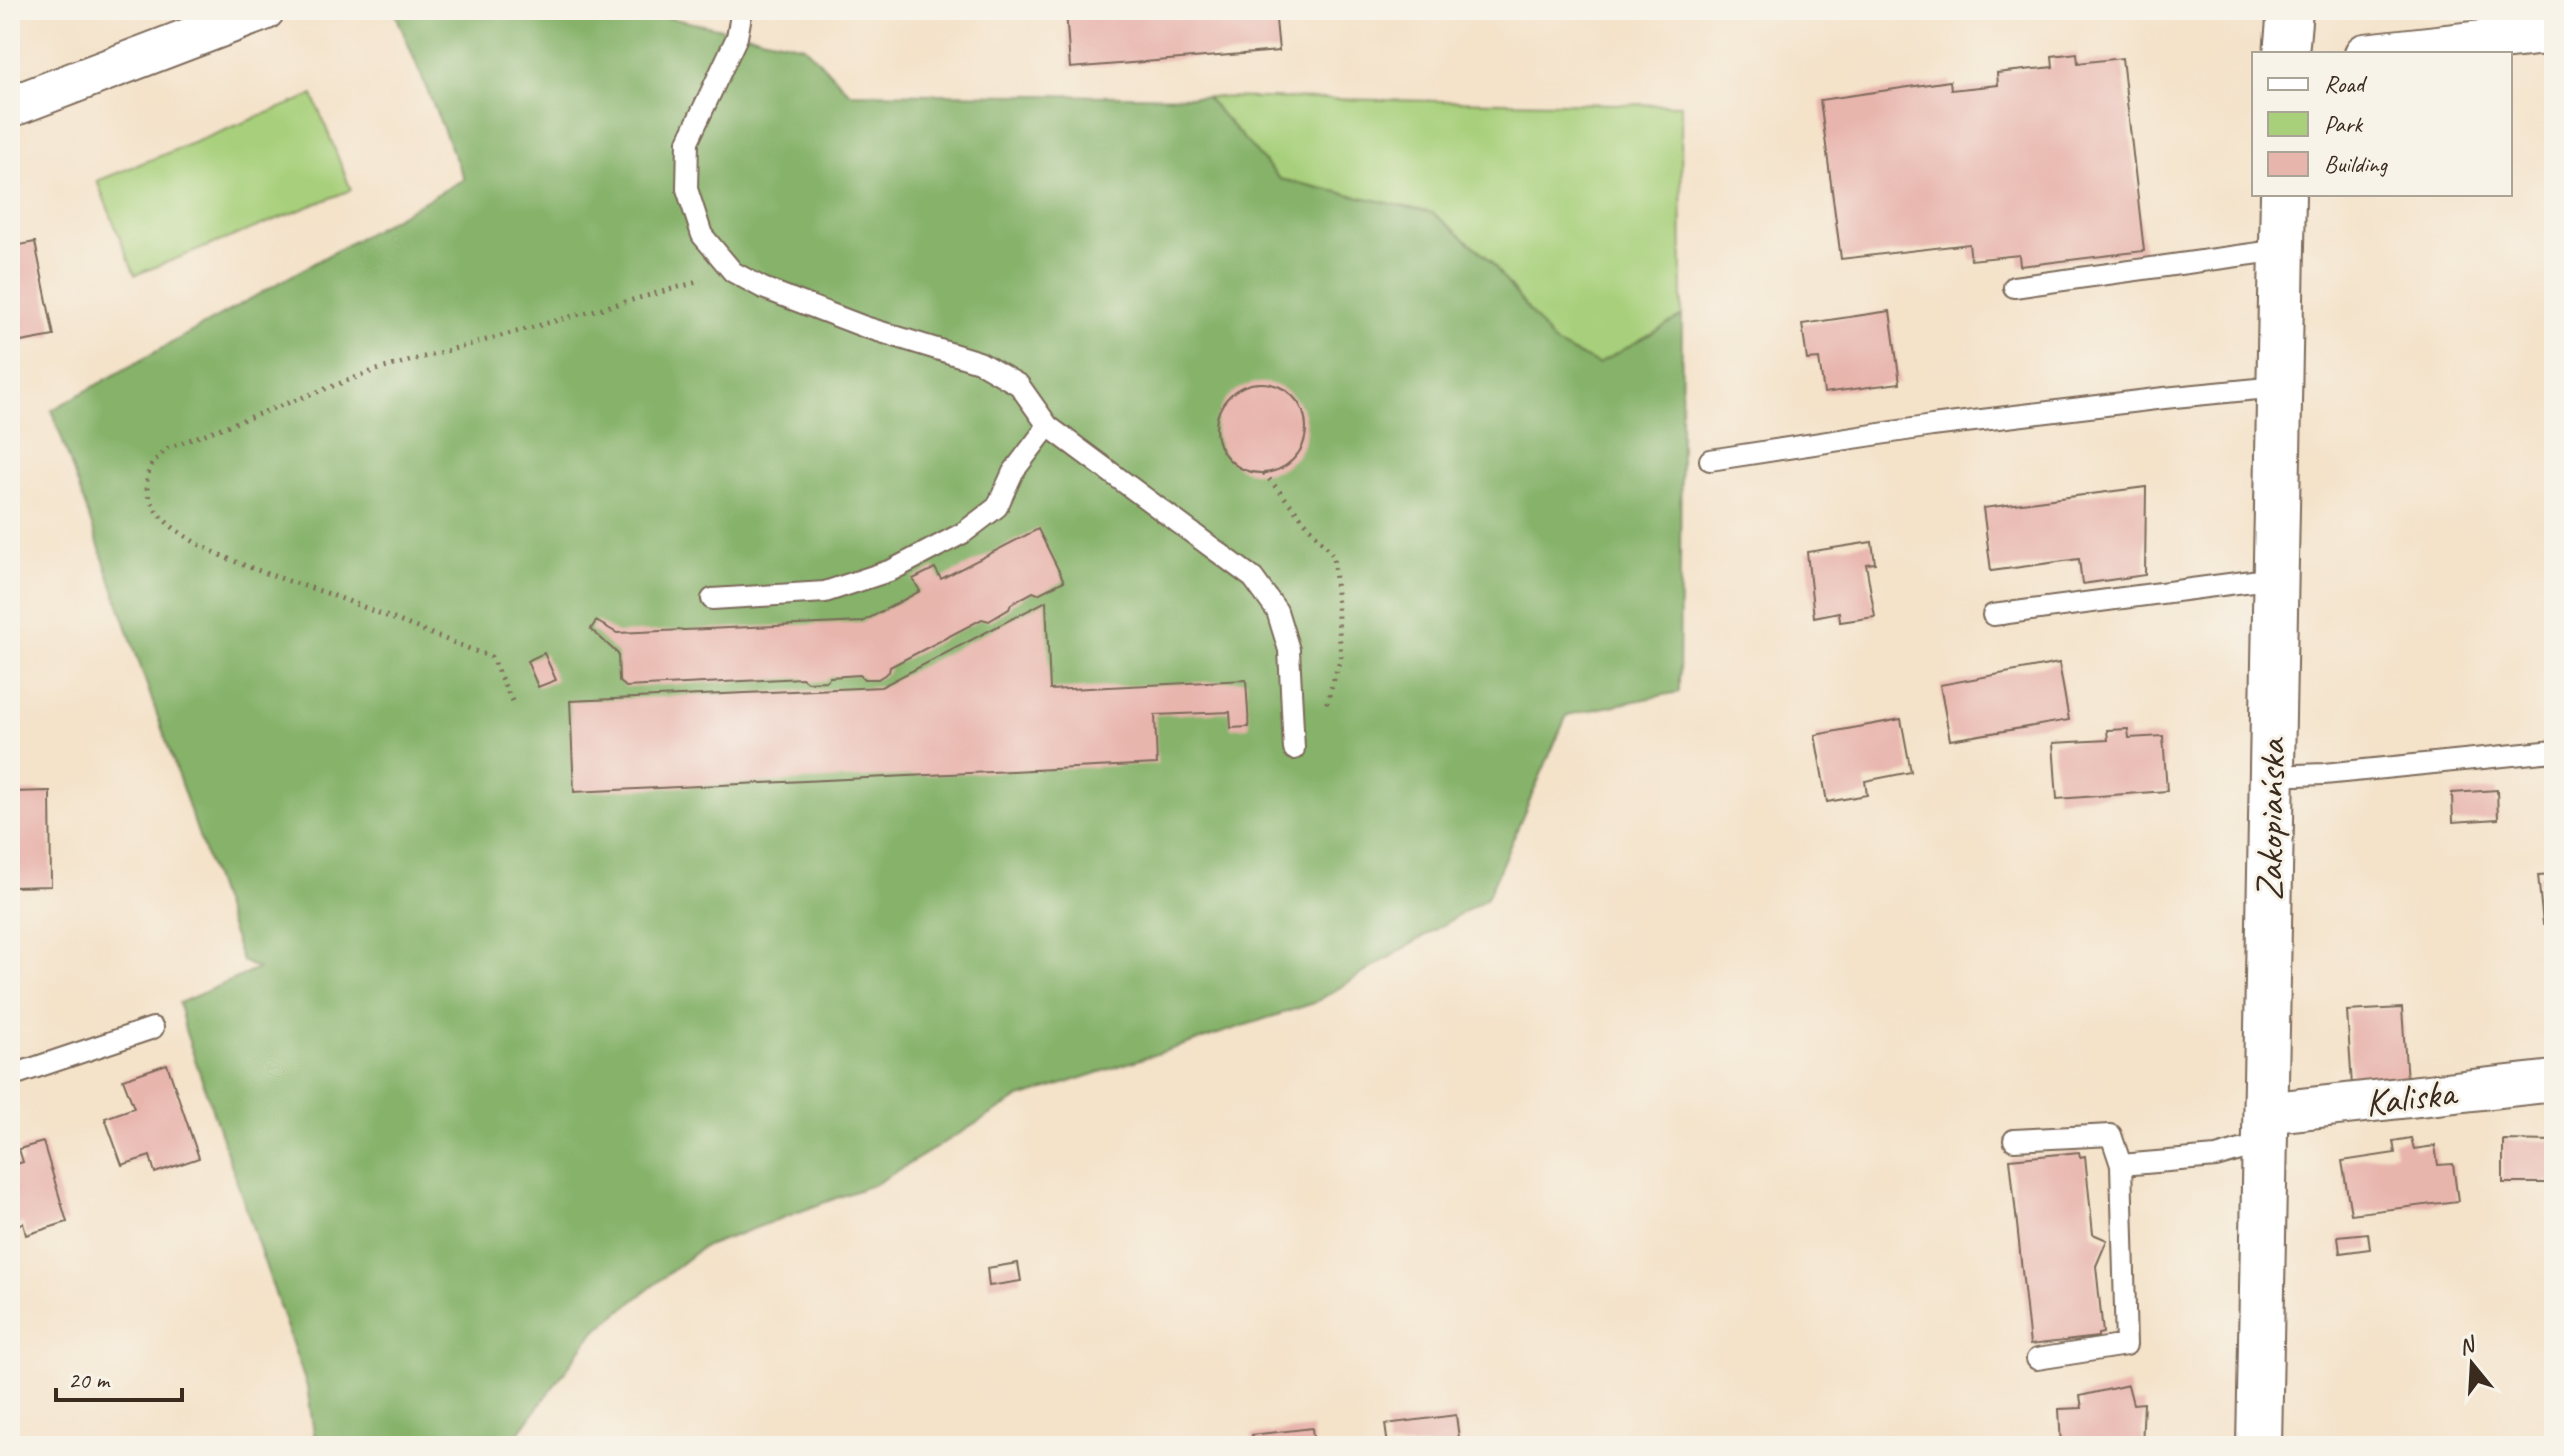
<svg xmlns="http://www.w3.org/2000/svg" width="2564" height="1456" font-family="Caveat,sans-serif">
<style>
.green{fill:#a8d07b;stroke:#727d4c;stroke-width:2}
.forest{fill:#86b26b;stroke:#606e44;stroke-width:2}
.building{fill:#e8b5ad}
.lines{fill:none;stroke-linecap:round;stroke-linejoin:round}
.lane-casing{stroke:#7c6a5a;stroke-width:24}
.street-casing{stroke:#7c6a5a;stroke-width:44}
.primary-casing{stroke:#7c6a5a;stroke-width:48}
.path{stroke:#7c6a5a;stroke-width:5;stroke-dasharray:2 6;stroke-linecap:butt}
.lane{stroke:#fff;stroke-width:20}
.street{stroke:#fff;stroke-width:40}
.primary{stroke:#fff;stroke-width:44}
.labels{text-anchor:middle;stroke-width:6;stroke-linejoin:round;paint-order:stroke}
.street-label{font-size:38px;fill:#3b2a1e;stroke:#f7f3e8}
</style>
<rect width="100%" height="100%" fill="#f7f3e8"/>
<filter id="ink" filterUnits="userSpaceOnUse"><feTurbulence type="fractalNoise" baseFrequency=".0125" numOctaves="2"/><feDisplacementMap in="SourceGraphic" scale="16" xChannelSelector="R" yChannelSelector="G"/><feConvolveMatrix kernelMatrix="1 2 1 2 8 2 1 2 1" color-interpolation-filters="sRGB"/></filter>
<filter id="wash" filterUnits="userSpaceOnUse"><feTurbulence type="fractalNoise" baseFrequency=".006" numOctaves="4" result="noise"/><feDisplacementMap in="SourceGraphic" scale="32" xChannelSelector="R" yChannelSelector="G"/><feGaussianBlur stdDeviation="1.8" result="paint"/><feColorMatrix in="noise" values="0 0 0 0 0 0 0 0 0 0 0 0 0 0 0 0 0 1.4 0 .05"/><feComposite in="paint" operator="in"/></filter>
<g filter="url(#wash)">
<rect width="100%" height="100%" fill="#f4e2c9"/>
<path class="green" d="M313 95 351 190 135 275 97 181Z
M1206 97 1681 105 1682 316 1598 364 1555 344 1486 256 1433 213 1279 179Z"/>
<path class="forest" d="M394 10H631L804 46 850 93 1206 97 1280 179 1433 213 1486 256 1555 344 1598 364 1682 316 1679 692 1567 715 1487 898 1314 1003 1017 1099 877 1183 701 1248 594 1332 509 1446H316L307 1387 185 1030 179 1003 258 969 242 961 52 410 464 179Z"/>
<g id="blocks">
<path class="building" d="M1066 10H1275L1279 51 1070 68Z
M2077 53 2078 63 2122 58 2144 251 2020 266 2019 255 1971 260 1969 244 1841 259 1820 100 1950 81 1951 90 1998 85 1997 73 2053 67 2052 56Z
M35 242 54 336 10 344V247Z
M1890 311 1900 383 1824 393 1819 359 1807 360 1802 324Z
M1216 428a45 45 0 1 1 90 0a45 45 0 1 1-90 0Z
M2146 487 2145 575 2082 584 2079 559 1991 571 1983 508Z
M1038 529 1064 581 1038 594 1033 592 1011 604 1009 609 989 621 982 619 890 667 889 672 878 679H864L860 675 830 677 826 681 807 682 802 678 626 687 619 681 618 654 591 629 596 621 617 633 862 622 920 591 913 579 935 568 941 579Z
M1872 542 1875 563 1866 564 1875 617 1840 622 1839 612 1814 617 1807 552Z
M1046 601 1050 690 1246 680 1249 727 1231 728 1230 712 1155 715 1157 764 574 792 570 701 881 687Z
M544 653 556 680 538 687 527 661Z
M2059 663 2069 720 1950 740 1940 685Z
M1901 719 1911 772 1865 781 1867 795 1827 802 1815 735Z
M2128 729 2129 738 2163 736 2167 791 2057 799 2053 743 2108 740 2107 730Z
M2497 790 2498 819 2453 822 2452 793Z
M50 791 51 886 10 887V792Z
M2554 874V923L2543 924 2538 875Z
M2402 1008 2407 1082 2352 1086 2347 1011Z
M167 1064 199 1158 155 1173 150 1156 122 1165 105 1118 134 1108 123 1079Z
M2411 1138 2414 1149 2435 1146 2438 1165 2453 1164 2458 1201 2351 1214 2342 1161 2395 1153 2393 1141Z
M2503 1140 2554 1141V1183H2503Z
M43 1142 67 1222 26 1235 23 1223 10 1227V1166L23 1162 19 1149Z
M2079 1152 2080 1157 2085 1156 2093 1234 2107 1240 2096 1266 2103 1333 2098 1334V1337L2030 1345 2010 1159Z
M2368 1233 2370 1249 2340 1253 2338 1236Z
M1018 1263 1021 1281 989 1286 987 1268Z
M2128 1385 2133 1404 2144 1403 2142 1446H2061L2059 1409 2082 1408 2080 1396Z
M1456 1415 1460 1446H1388L1385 1424Z
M1312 1428 1314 1446H1253L1252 1435Z"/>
</g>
</g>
<g filter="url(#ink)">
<use href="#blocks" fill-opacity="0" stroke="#7c6a5a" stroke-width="2"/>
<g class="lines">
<g class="lane-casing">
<path id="lane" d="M742 10 737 37 688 141 687 189 702 235 733 272 763 288 865 327 979 362 1019 385 1048 426 1253 578 1277 611 1289 650 1294 749
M2014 287 2281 250
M1710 460 1932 426 2164 398 2278 387
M712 599 825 592 892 570 963 533 997 507 1013 472 1048 426
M1993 615 2275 578
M2270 776 2324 774 2554 751
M10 1076 153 1028
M2014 1140 2111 1135 2121 1165 2216 1157 2265 1143
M2037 1359 2126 1345 2121 1165"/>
</g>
<g class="street-casing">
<path id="street" d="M2365 54 2554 33
M10 107 264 10
M2265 1113 2554 1081"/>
</g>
<g class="primary-casing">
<path id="primary" d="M2286 54 2290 10
M2259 1446 2283 194"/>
</g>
<path class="path" d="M1264 473 1333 555 1341 656 1325 709
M512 701 491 657C438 637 385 615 332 595 288 579 118 538 151 466 154 460 163 453 168 448L373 371 701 281"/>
<use href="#lane" class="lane"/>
<use href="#street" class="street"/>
<use href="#primary" class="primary"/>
</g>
</g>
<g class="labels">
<g class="street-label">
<text transform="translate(2270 820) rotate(-89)" y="13">Zakopiańska</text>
<text transform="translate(2410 1097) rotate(-7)" y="13">Kaliska</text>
</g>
</g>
<rect width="2564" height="1456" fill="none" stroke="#f7f3e8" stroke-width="40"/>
<rect x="2252" y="52" width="260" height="144" fill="#f7f3e8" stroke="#aca397" stroke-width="2"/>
<rect x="2268" y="78" width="40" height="12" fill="#ffffff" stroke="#aca397" stroke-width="2"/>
<text x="2324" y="92" font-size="24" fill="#3b2a1e">Road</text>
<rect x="2268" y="112" width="40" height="24" fill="#a8d07b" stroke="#aca397" stroke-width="2"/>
<text x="2324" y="132" font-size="24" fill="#3b2a1e">Park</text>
<rect x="2268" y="152" width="40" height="24" fill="#e8b5ad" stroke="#aca397" stroke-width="2"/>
<text x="2324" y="172" font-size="24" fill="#3b2a1e">Building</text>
<g transform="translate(2472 1364) rotate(342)" stroke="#f7f3e8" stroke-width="6" paint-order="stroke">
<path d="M0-6L14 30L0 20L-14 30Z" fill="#3b2a1e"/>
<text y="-12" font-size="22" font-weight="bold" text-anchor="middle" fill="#3b2a1e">N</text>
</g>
<path d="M56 1388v12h126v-12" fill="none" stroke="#3b2a1e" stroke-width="4"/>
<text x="68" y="1388" font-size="24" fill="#3b2a1e" stroke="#f7f3e8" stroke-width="6" paint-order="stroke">20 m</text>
</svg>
